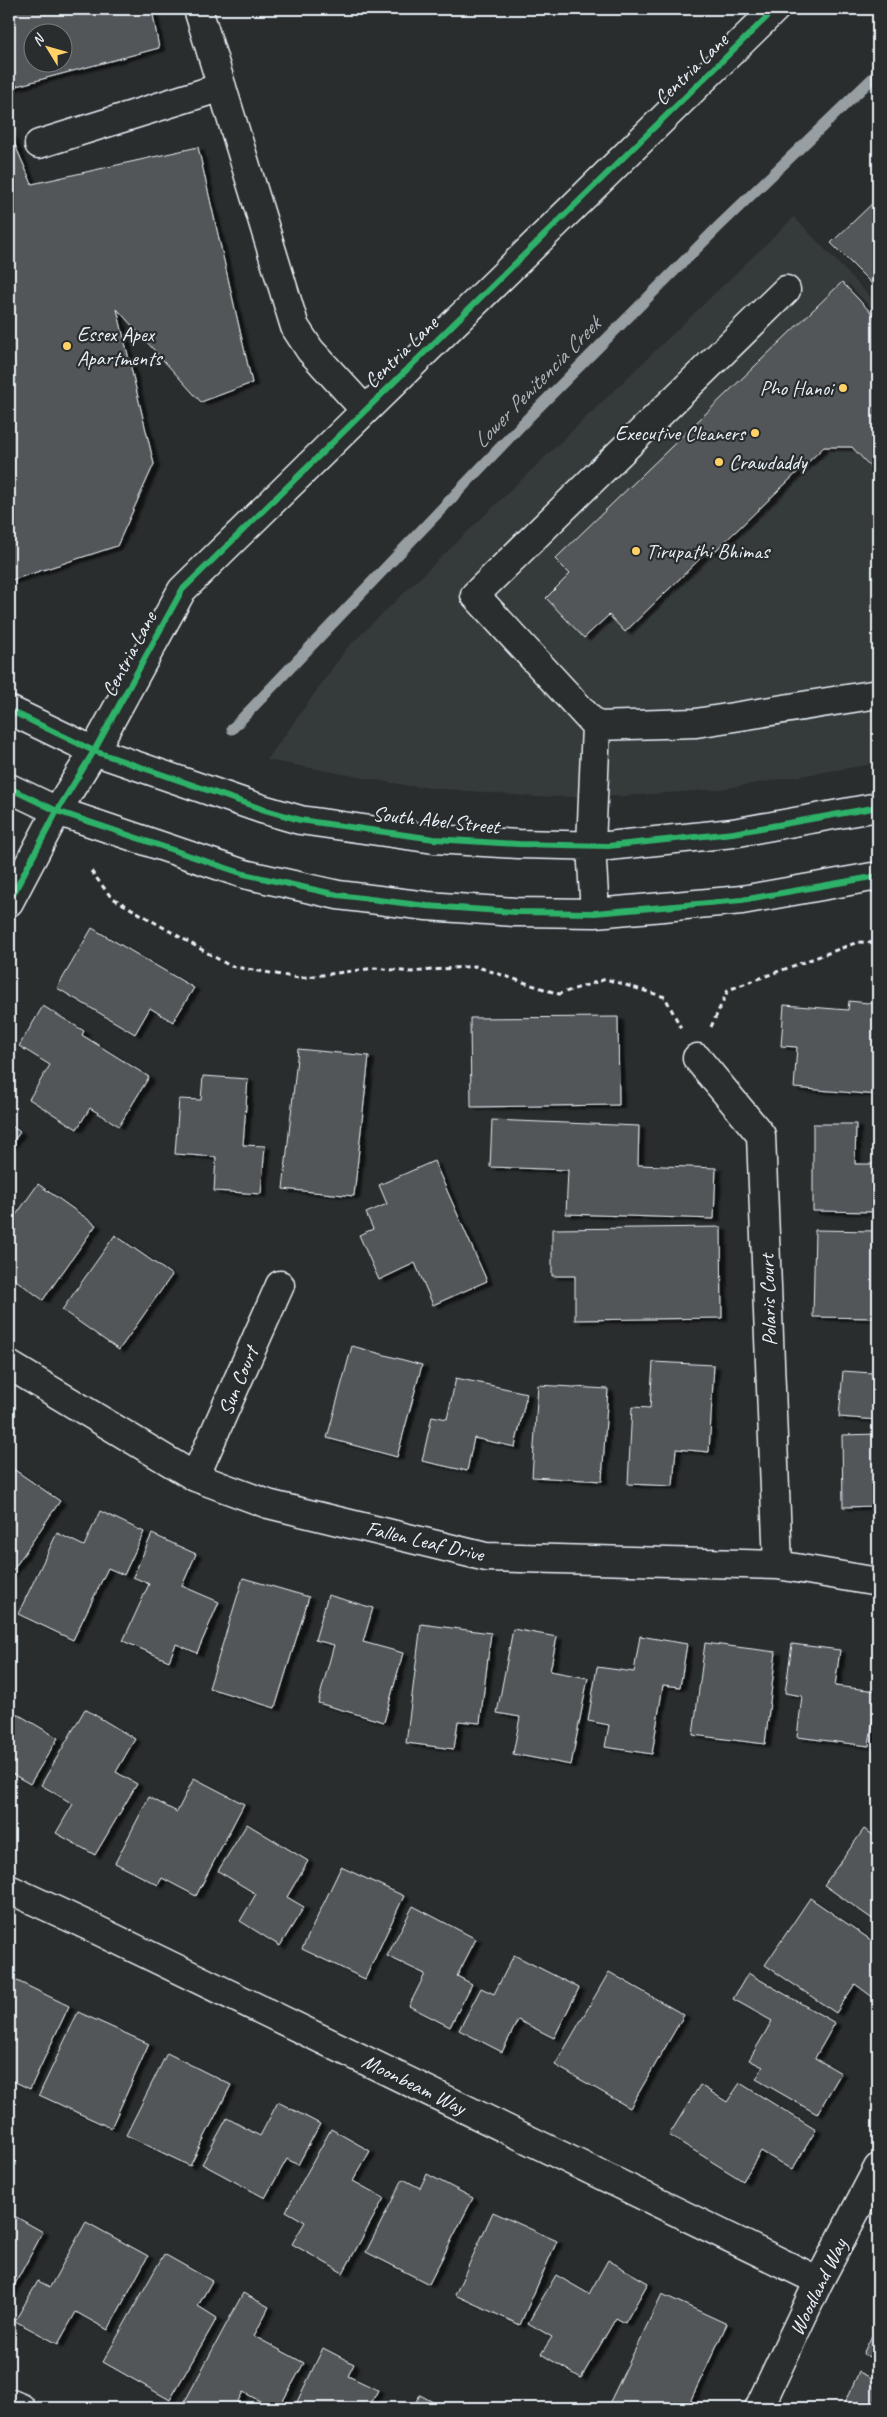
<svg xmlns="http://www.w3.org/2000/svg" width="887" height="2417" font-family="Caveat,sans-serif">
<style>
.built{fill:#363a3b}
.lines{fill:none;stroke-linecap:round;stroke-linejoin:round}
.stream{stroke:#989fa3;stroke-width:11}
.building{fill:#535759;stroke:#e8f1f8;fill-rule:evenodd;filter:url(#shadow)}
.minor-casing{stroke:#e8f1f8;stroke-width:31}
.major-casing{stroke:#e8f1f8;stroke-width:31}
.path{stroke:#e8f1f8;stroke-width:3;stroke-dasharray:5 4;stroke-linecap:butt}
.minor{stroke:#2a2d2e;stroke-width:28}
.major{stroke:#2a2d2e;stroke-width:28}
.cycleway-casing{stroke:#2a2d2e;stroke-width:9}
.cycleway{stroke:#2db169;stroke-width:6}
.poi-dot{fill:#ffd166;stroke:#2a2d2e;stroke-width:2}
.labels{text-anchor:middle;stroke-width:4.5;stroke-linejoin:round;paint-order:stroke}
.street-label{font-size:21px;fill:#e8f1f8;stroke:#2a2d2e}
.poi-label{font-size:21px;fill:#e8f1f8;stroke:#2a2d2e;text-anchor:start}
.water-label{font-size:22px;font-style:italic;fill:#acb3b9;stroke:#2a2d2e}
</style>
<defs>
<filter id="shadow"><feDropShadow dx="5.5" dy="3" stdDeviation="1" flood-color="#0009"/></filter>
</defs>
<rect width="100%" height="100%" fill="#2a2d2e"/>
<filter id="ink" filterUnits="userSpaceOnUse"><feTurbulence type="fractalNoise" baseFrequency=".02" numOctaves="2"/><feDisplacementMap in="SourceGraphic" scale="10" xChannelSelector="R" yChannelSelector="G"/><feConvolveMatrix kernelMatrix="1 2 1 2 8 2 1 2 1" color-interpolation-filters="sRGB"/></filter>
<g filter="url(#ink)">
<path class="built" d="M794 217 878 305V763L721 789 625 796 538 797 410 786 267 760 347 648Z"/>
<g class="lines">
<path class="stream" d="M232 729 530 416 719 226 878 73"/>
</g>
<path class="building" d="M9 9H152L159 48 9 88ZM32 32H62V62H32Z
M9 131 32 184 198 147 252 383 201 402 117 309 154 464 117 546 9 581Z
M878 198V290L831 243Z
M842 282 878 320V475L852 447H824L713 553 709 550 625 632 609 615 584 638 546 598 570 574 555 559Z
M92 928 194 988 173 1022 150 1008 135 1034 57 988Z
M849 1001 878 1004V1095L794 1088 797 1047 781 1046 784 1005 848 1010Z
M43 1006 84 1031 82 1035 149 1077 119 1126 90 1108 77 1129 29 1099 50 1065 19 1046Z
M618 1017 619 1105 471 1107 470 1018Z
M298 1049 369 1056 354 1196 283 1189Z
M203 1076 248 1079 243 1145 265 1146 261 1194 214 1191 216 1157 175 1154 179 1099 201 1100Z
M492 1120 639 1126 638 1165 716 1168 714 1219 566 1214 568 1170 490 1167Z
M9 1124 20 1132 9 1148Z
M813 1124H856L855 1164H878V1212L813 1211Z
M434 1161 487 1281 433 1305 415 1263 379 1280 359 1235 373 1229 366 1213 387 1204 379 1185Z
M38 1184 96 1225 43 1300 9 1275V1225Z
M877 1223 878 1318 813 1317 815 1230 877 1231Z
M721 1227 722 1318 575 1320V1276H552V1229Z
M115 1235 172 1275 119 1350 62 1310Z
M876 1328H878V1420L839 1417 843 1371 872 1373Z
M352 1346 422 1365 397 1457 327 1438Z
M653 1362 714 1365 709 1452 676 1449 673 1486 628 1484 632 1407 650 1408Z
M456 1378 527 1393 515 1447 474 1438 467 1471 422 1461 432 1416 447 1419Z
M538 1385 608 1389 602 1481 532 1477Z
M878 1434V1506L843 1507 842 1435Z
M9 1466 60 1501 9 1576Z
M100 1511 144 1532 124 1575 108 1568 73 1640 18 1614 57 1533 84 1546Z
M152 1534 196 1554 182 1586 219 1602 197 1653 176 1644 169 1661 123 1641 149 1584 133 1577Z
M243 1578 309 1597 275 1708 209 1688Z
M328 1595 373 1608 363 1642 403 1653 384 1722 318 1703 334 1645 315 1640Z
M421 1624 491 1633 480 1723 458 1721 454 1749 406 1743Z
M513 1629 557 1637 550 1671 588 1678 571 1765 513 1754 520 1717 497 1713Z
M640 1636 687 1644 680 1687 663 1685 652 1754 605 1747 609 1725 588 1721 597 1667 634 1672Z
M705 1643 776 1652 765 1744 693 1735Z
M792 1644 840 1650 835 1686 877 1691 869 1746 797 1737 802 1696 785 1693Z
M9 1709 58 1738 30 1784 9 1772Z
M85 1709 135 1739 116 1772 137 1784 95 1855 56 1833 73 1804 41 1785Z
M194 1778 244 1804 196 1896 162 1878 158 1885 115 1863 149 1797 177 1812Z
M247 1824 308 1861 287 1897 304 1907 280 1946 240 1921 256 1894 218 1871Z
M864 1829 878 1838V1923L824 1885Z
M341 1867 404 1896 365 1979 302 1949Z
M810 1898 878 1945V2001L855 1984 836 2013 765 1965Z
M413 1906 476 1939 457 1976 472 1984 450 2027 409 2006 425 1974 387 1956Z
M514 1955 579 1988 554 2038 518 2020 502 2052 459 2030 481 1988 494 1994Z
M609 1972 684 2015 630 2108 555 2065Z
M748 1973 835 2023 815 2058 841 2073 817 2114 756 2079 763 2067 749 2060 772 2021 733 1999Z
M9 1977 69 2006 30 2089 9 2079Z
M78 2012 149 2044 111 2128 39 2095Z
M167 2053 231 2085 190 2166 126 2135Z
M740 2083 816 2130 792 2170 761 2151 743 2181 669 2135 700 2085 727 2102Z
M278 2102 320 2124 298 2165 287 2159 265 2198 202 2164 227 2118 260 2136Z
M331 2129 370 2151 353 2181 384 2198 343 2273 292 2244 305 2222 286 2211Z
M427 2174 473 2198 429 2284 366 2252 403 2179 420 2188Z
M493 2212 557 2241 520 2325 455 2295Z
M9 2213 43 2232 9 2295Z
M86 2222 148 2256 108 2330 76 2312 58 2344 15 2321 38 2281 50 2287Z
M164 2254 212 2281 198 2306 217 2318 170 2400 103 2362Z
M608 2260 648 2283 625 2323 616 2318 581 2378 541 2354 552 2337 528 2323 556 2275 589 2294Z
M243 2293 269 2307 254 2336 304 2363 279 2408H273L243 2392 234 2408H194L184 2403Z
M662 2294 727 2324 687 2408H607Z
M878 2323V2361L863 2354Z
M323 2348 354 2364 348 2376 378 2390 369 2408H294Z
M859 2372 878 2381V2408H842Z
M420 2395 444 2408H412Z"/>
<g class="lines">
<g class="minor-casing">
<path id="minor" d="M198 9 295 327 310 350 365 410
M39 144 222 87
M596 726 696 723 878 694
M591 846 596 726 475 595 786 290
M9 902 57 811 94 751 182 590 775 9
M697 1058 761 1135 778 1565
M9 1365 195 1477 268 1504 486 1557 778 1565 878 1582
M195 1477 280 1285
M9 1889 93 1928 819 2281
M9 2403 21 2408
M759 2408 819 2281 878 2168"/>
</g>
<g class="major-casing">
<path id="major" d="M9 710 94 751 262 809 300 820 434 839 518 844 608 846 733 833 878 807
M9 788 57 811 244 874 338 895 427 906 515 912 595 913 742 900 878 876
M591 846 595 913"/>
</g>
<path class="path" d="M91 871 111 897 230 966 299 978 375 968 411 972 475 966 559 994 606 979 665 997 681 1028
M711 1027 728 990 858 942 878 943"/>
<use href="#minor" class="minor"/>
<use href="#major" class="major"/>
<g class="cycleway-casing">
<path id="cycleway" d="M9 710 94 751 262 809 300 820 434 839 518 844 608 846 733 833 878 807
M9 788 57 811 244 874 338 895 427 906 515 912 595 913 742 900 878 876
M9 902 57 811 94 751 182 590 775 9"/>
</g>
<use href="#cycleway" class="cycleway"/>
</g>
</g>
<g class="poi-dot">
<circle cx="67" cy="346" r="5"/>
<circle cx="843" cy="388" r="5"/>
<circle cx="755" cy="433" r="5"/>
<circle cx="719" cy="462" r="5"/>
<circle cx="636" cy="551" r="5"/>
</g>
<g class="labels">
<g class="street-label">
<text transform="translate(691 69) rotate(-44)" y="7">Centria Lane</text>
<text transform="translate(401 352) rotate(-44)" y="7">Centria Lane</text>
<text transform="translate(129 654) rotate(-62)" y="7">Centria Lane</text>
<text transform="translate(436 820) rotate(6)" y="7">South Abel Street</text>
<text transform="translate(768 1300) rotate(-92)" y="7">Polaris Court</text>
<text transform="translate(238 1381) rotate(-67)" y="7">Sun Court</text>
<text transform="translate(425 1541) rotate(13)" y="7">Fallen Leaf Drive</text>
<text transform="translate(414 2084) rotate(26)" y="7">Moonbeam Way</text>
<text transform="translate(818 2287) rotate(-64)" y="7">Woodland Way</text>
</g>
<g class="poi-label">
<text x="77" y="341">Essex Apex<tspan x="77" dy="24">Apartments</tspan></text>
<text x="833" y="395" text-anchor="end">Pho Hanoi</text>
<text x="745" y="440" text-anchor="end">Executive Cleaners</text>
<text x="729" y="469">Crawdaddy</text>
<text x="646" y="558">Tirupathi Bhimas</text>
</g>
<g class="water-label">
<text transform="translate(536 382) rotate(-46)" y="8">Lower Penitencia Creek</text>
</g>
</g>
<rect width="887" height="2417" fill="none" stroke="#2a2d2e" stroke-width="30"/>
<rect x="15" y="15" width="857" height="2387" fill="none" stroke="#e8f1f8" stroke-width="2" filter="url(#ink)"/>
<g transform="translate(48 48) rotate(307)"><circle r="24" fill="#2a2d2e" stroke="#767b7f"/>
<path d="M0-4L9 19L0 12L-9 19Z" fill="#ffd166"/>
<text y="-8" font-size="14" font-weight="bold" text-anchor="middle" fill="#e8f1f8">N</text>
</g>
</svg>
